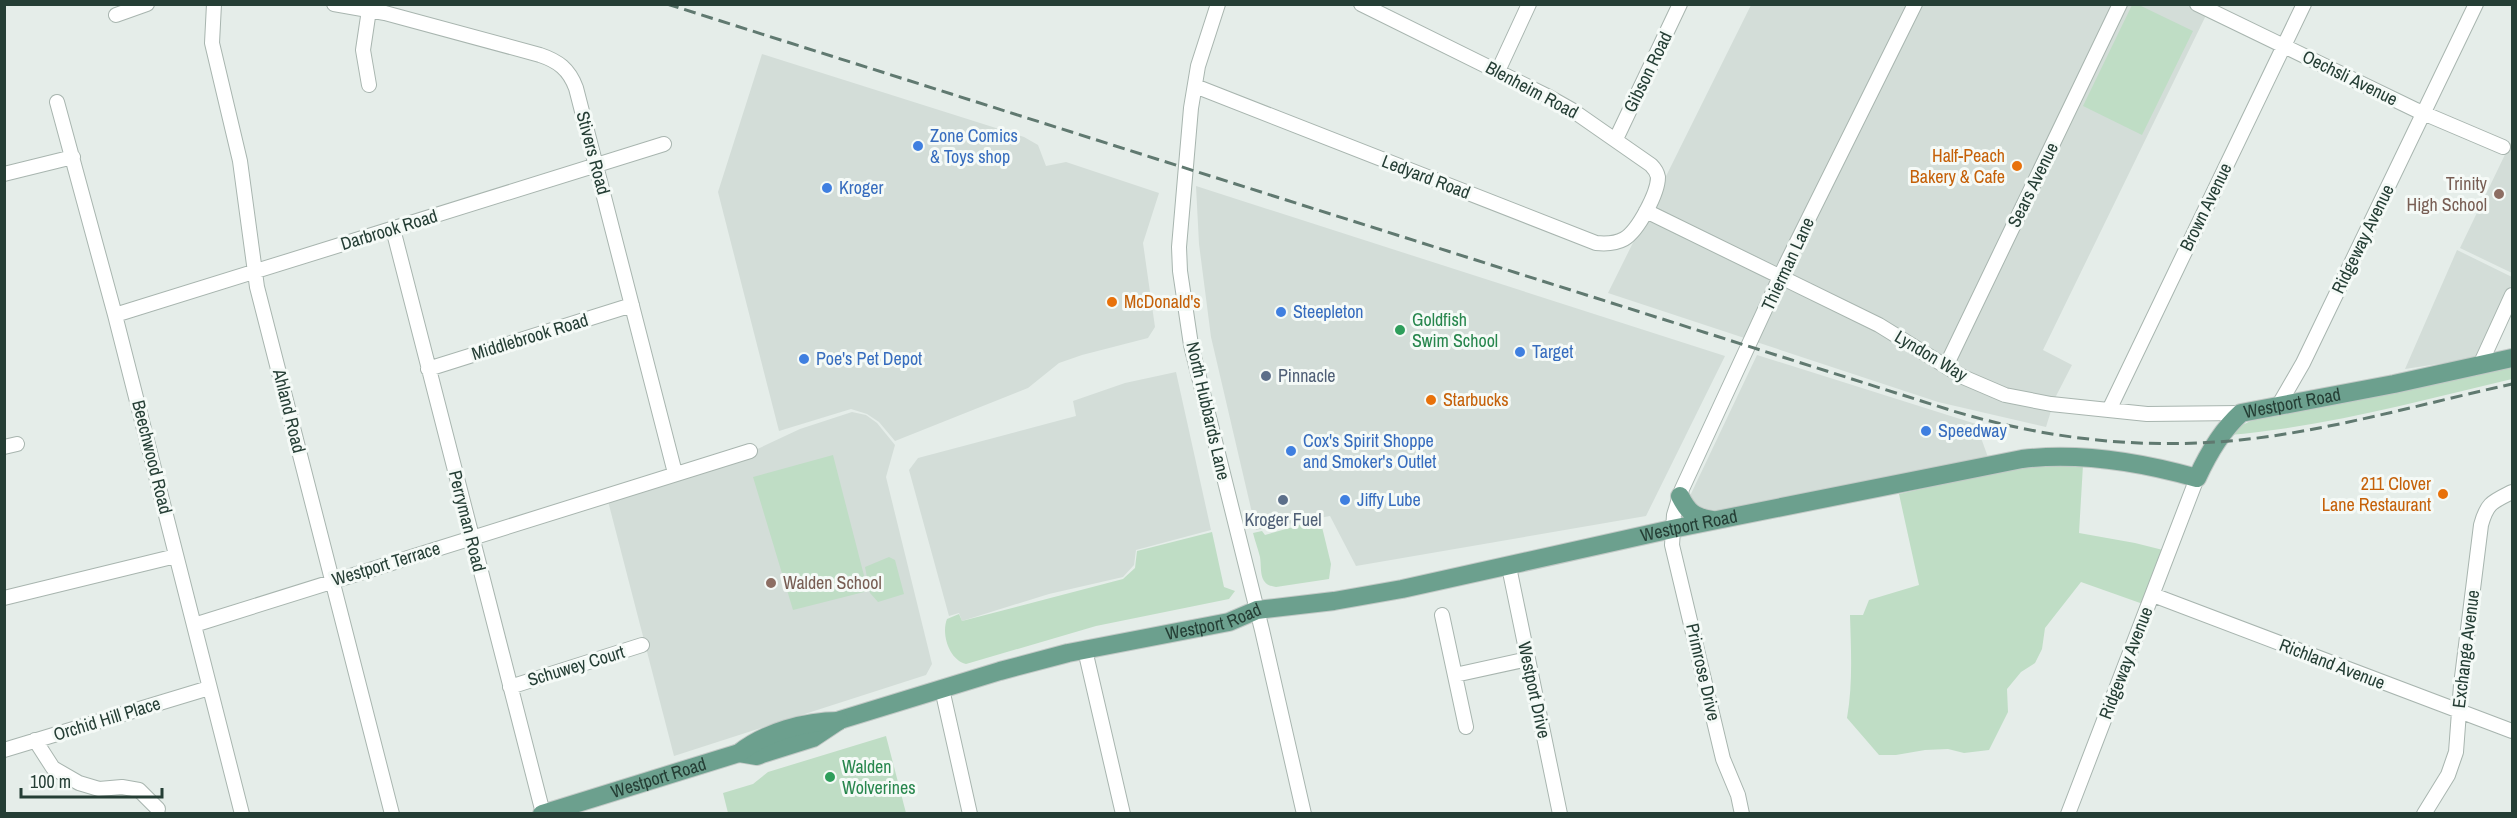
<svg xmlns="http://www.w3.org/2000/svg" width="2517" height="818" font-family="'Archivo Narrow',sans-serif">
<style>
.built{fill:#d3ddd8}
.green{fill:#bfddc5}
.lines{fill:none;stroke-linecap:round;stroke-linejoin:round}
.minor-casing{stroke:#a8b5af;stroke-width:16}
.major-casing{stroke:#c2c9c6;stroke-width:20}
.minor{stroke:#fff;stroke-width:14}
.major{stroke:#6ca08e;stroke-width:18}
.rail{stroke:#607970;stroke-width:3;stroke-dasharray:12 6;stroke-linecap:butt}
.shop-dot{fill:#3f7fe0;stroke:#f5faf7;stroke-width:2}
.food-dot{fill:#e8710a;stroke:#f5faf7;stroke-width:2}
.education-dot{fill:#8d6e63;stroke:#f5faf7;stroke-width:2}
.leisure-dot{fill:#2e9e5b;stroke:#f5faf7;stroke-width:2}
.service-dot{fill:#5c6f8a;stroke:#f5faf7;stroke-width:2}
.labels{text-anchor:middle;stroke-width:6;stroke-linejoin:round;paint-order:stroke}
.street-label{font-size:18px;fill:#253e35;stroke:#f5faf7}
.shop-label{font-size:18px;fill:#366cbe;stroke:#f5faf7;text-anchor:start}
.food-label{font-size:18px;fill:#c56008;stroke:#f5faf7;text-anchor:end}
.education-label{font-size:18px;fill:#785e54;stroke:#f5faf7;text-anchor:end}
.leisure-label{font-size:18px;fill:#27864d;stroke:#f5faf7;text-anchor:start}
.service-label{font-size:18px;fill:#4e5e75;stroke:#f5faf7;text-anchor:start}
</style>
<rect width="100%" height="100%" fill="#e5ede9"/>
<path class="built" d="M1751 5H2211L2043 350 2072 365 2055 398 2046 427 1938 402 1608 293Z
M762 54 1024 137 1038 145 1046 166 1066 162 1159 193 1143 243 1155 327 1148 338 1082 355 1059 363 1028 388 895 441 879 422 867 414 851 409 779 431 718 192Z
M2512 140V273L2460 248Z
M1196 186 1725 356 1646 516 1356 566 1330 516 1256 530 1211 337 1199 244Z
M2457 250 2512 277V284L2477 358 2405 369Z
M1757 355 1976 424 1989 460 1709 516 1689 498Z
M1176 372 1211 530 1136 550 1134 565 1123 577 1049 594 962 621 959 613 949 616 909 470 918 458 1076 416 1073 401 1125 383Z
M852 412 866 415 877 423 895 445 886 477 932 664 926 675 674 756 608 501 751 452 800 429Z"/>
<path class="green" d="M2132 5H2139L2193 31 2142 135 2083 106Z
M2512 365V379C2419 401 2325 427 2229 435L2240 426 2253 420Z
M833 455 868 591 793 610 753 477Z
M2059 463 2083 465 2079 533 2135 543 2163 550 2143 604 2081 582 2045 628 2042 649 2035 663 2021 672 2007 689 2008 712 1989 750 1964 753 1948 749 1925 750 1896 755H1879L1847 718C1853 684 1851 650 1850 615H1863L1869 600 1919 585 1899 494 2018 467Z
M1314 521 1319 523 1322 527 1331 564 1329 579 1276 587C1258 585 1262 570 1260 557 1258 549 1255 541 1253 533L1262 531 1265 535Z
M1212 532 1224 587 1235 591 1229 599 1096 626 966 664C949 660 941 634 947 619L959 614 962 621 1123 579 1135 568 1137 551Z
M889 557 895 560 904 594 878 602 870 593 865 567Z
M886 736 906 813H728L723 793 753 784 768 772Z"/>
<g class="lines">
<g class="minor-casing">
<path id="minor" d="M214 4 212 43 240 161 257 287 392 814
M334 4 385 13 540 55C558 61 569 69 576 88L675 473
M1218 4 1198 66 1191 108 1179 247 1180 271 1191 345 1262 630 1304 814
M2197 4 2416 110 2503 147
M116 15 147 4
M1498 71 1529 4
M369 85 363 50 369 10
M1195 86 1596 243C1606 244 1615 244 1624 239 1638 231 1658 193 1658 177 1657 172 1655 169 1651 165L1572 110 1549 97 1361 4
M57 102 115 315 242 814
M1616 139 1680 4
M4 174 73 157
M1646 211 1879 325 1963 377 2005 395 2051 404 2147 414 2241 413
M393 229 543 813
M115 315 664 144
M2480 365 2512 295
M1946 366 2120 4
M428 369 632 305
M2277 408 2303 363 2476 4
M2109 410 2304 4
M4 447 17 444
M1509 567 1560 814
M2153 595 2512 731
M4 598 176 556
M1442 615 1466 727
M194 625 750 451
M1085 650 1123 814
M1455 675 1528 659
M510 687 642 645
M942 689 970 814
M35 740 53 768 79 783 99 789 122 787 139 790 158 809
M4 750 209 688
M1742 814 1738 795 1723 759 1672 545 1674 515 1682 489 1786 264 1915 4
M2068 814 2197 478
M2424 814 2448 775 2456 752 2461 685 2481 525C2487 503 2492 502 2512 492"/>
</g>
<g class="major-casing">
<g id="major">
<path d="M1680 496C1688 512 1694 517 1712 520"/>
<path id="s1" d="M739 753 757 756 762 754 813 738 840 720 1000 671 1068 653 1229 622 1257 610 1334 601 1402 589 1672 529 2022 459C2080 452 2140 462 2197 478 2208 454 2221 431 2241 413L2394 384 2512 358"/>
<path id="s2" d="M542 814 739 753C766 732 805 721 839 721"/>
</g>
</g>
<use href="#minor" class="minor"/>
<use href="#major" class="major"/>
<path class="rail" d="M667 4 1953 411C2047 439 2142 450 2240 440 2329 431 2425 403 2512 384"/>
</g>
<g class="shop-dot">
<circle cx="918" cy="146" r="6"/>
<circle cx="827" cy="188" r="6"/>
<circle cx="1281" cy="312" r="6"/>
<circle cx="1520" cy="352" r="6"/>
<circle cx="804" cy="359" r="6"/>
<circle cx="1926" cy="431" r="6"/>
<circle cx="1291" cy="451" r="6"/>
<circle cx="1345" cy="500" r="6"/>
</g>
<g class="food-dot">
<circle cx="2017" cy="166" r="6"/>
<circle cx="1112" cy="302" r="6"/>
<circle cx="1431" cy="400" r="6"/>
<circle cx="2443" cy="494" r="6"/>
</g>
<g class="education-dot">
<circle cx="2499" cy="194" r="6"/>
<circle cx="771" cy="583" r="6"/>
</g>
<g class="leisure-dot">
<circle cx="1400" cy="330" r="6"/>
<circle cx="830" cy="777" r="6"/>
</g>
<g class="service-dot">
<circle cx="1266" cy="376" r="6"/>
<circle cx="1283" cy="500" r="6"/>
</g>
<g class="labels">
<g class="street-label">
<text transform="translate(1648 72) rotate(-64)" y="6">Gibson Road</text>
<text transform="translate(2350 78) rotate(26)" y="6">Oechsli Avenue</text>
<text transform="translate(1532 90) rotate(28)" y="6">Blenheim Road</text>
<text transform="translate(593 153) rotate(75)" y="6">Stivers Road</text>
<text transform="translate(1426 177) rotate(21)" y="6">Ledyard Road</text>
<text transform="translate(2033 185) rotate(-64)" y="6">Sears Avenue</text>
<text transform="translate(2206 207) rotate(-64)" y="6">Brown Avenue</text>
<text transform="translate(389 230) rotate(-17)" y="6">Darbrook Road</text>
<text transform="translate(2363 239) rotate(-64)" y="6">Ridgeway Avenue</text>
<text transform="translate(1788 264) rotate(-65)" y="6">Thierman Lane</text>
<text transform="translate(530 337) rotate(-17)" y="6">Middlebrook Road</text>
<text transform="translate(1931 356) rotate(31)" y="6">Lyndon Way</text>
<text dy="6" stroke="none"><textPath href="#s1" startOffset="1630">Westport Road</textPath></text>
<text transform="translate(289 411) rotate(76)" y="6">Ahland Road</text>
<text transform="translate(1208 411) rotate(77)" y="6">North Hubbards Lane</text>
<text transform="translate(152 457) rotate(76)" y="6">Beechwood Road</text>
<text transform="translate(467 521) rotate(76)" y="6">Perryman Road</text>
<text dy="6" stroke="none"><textPath href="#s1" startOffset="982">Westport Road</textPath></text>
<text transform="translate(386 564) rotate(-17)" y="6">Westport Terrace</text>
<text dy="6" stroke="none"><textPath href="#s1" startOffset="496">Westport Road</textPath></text>
<text transform="translate(2466 649) rotate(-83)" y="6">Exchange Avenue</text>
<text transform="translate(2126 663) rotate(-69)" y="6">Ridgeway Avenue</text>
<text transform="translate(2332 664) rotate(21)" y="6">Richland Avenue</text>
<text transform="translate(576 666) rotate(-17)" y="6">Schuwey Court</text>
<text transform="translate(1703 672) rotate(77)" y="6">Primrose Drive</text>
<text transform="translate(1534 690) rotate(78)" y="6">Westport Drive</text>
<text transform="translate(107 719) rotate(-17)" y="6">Orchid Hill Place</text>
<text dy="6" stroke="none"><textPath href="#s2" startOffset="122">Westport Road</textPath></text>
</g>
<g class="shop-label">
<text x="930" y="142">Zone Comics<tspan x="930" dy="21">&amp; Toys shop</tspan></text>
<text x="839" y="194">Kroger</text>
<text x="1293" y="318">Steepleton</text>
<text x="1532" y="358">Target</text>
<text x="816" y="365">Poe's Pet Depot</text>
<text x="1938" y="437">Speedway</text>
<text x="1303" y="447">Cox's Spirit Shoppe<tspan x="1303" dy="21">and Smoker's Outlet</tspan></text>
<text x="1357" y="506">Jiffy Lube</text>
</g>
<g class="food-label">
<text x="2005" y="162">Half-Peach<tspan x="2005" dy="21">Bakery &amp; Cafe</tspan></text>
<text x="1124" y="308" text-anchor="start">McDonald's</text>
<text x="1443" y="406" text-anchor="start">Starbucks</text>
<text x="2431" y="490">211 Clover<tspan x="2431" dy="21">Lane Restaurant</tspan></text>
</g>
<g class="education-label">
<text x="2487" y="190">Trinity<tspan x="2487" dy="21">High School</tspan></text>
<text x="783" y="589" text-anchor="start">Walden School</text>
</g>
<g class="leisure-label">
<text x="1412" y="326">Goldfish<tspan x="1412" dy="21">Swim School</tspan></text>
<text x="842" y="773">Walden<tspan x="842" dy="21">Wolverines</tspan></text>
</g>
<g class="service-label">
<text x="1278" y="382">Pinnacle</text>
<text x="1283" y="526" text-anchor="middle">Kroger Fuel</text>
</g>
</g>
<rect width="2517" height="818" fill="none" stroke="#253e35" stroke-width="12"/>
<path d="M21 788v9h141v-9" fill="none" stroke="#253e35" stroke-width="3"/>
<text x="30" y="788" font-size="18" fill="#253e35" stroke="#f5faf7" stroke-width="4.5" paint-order="stroke">100 m</text>
</svg>
